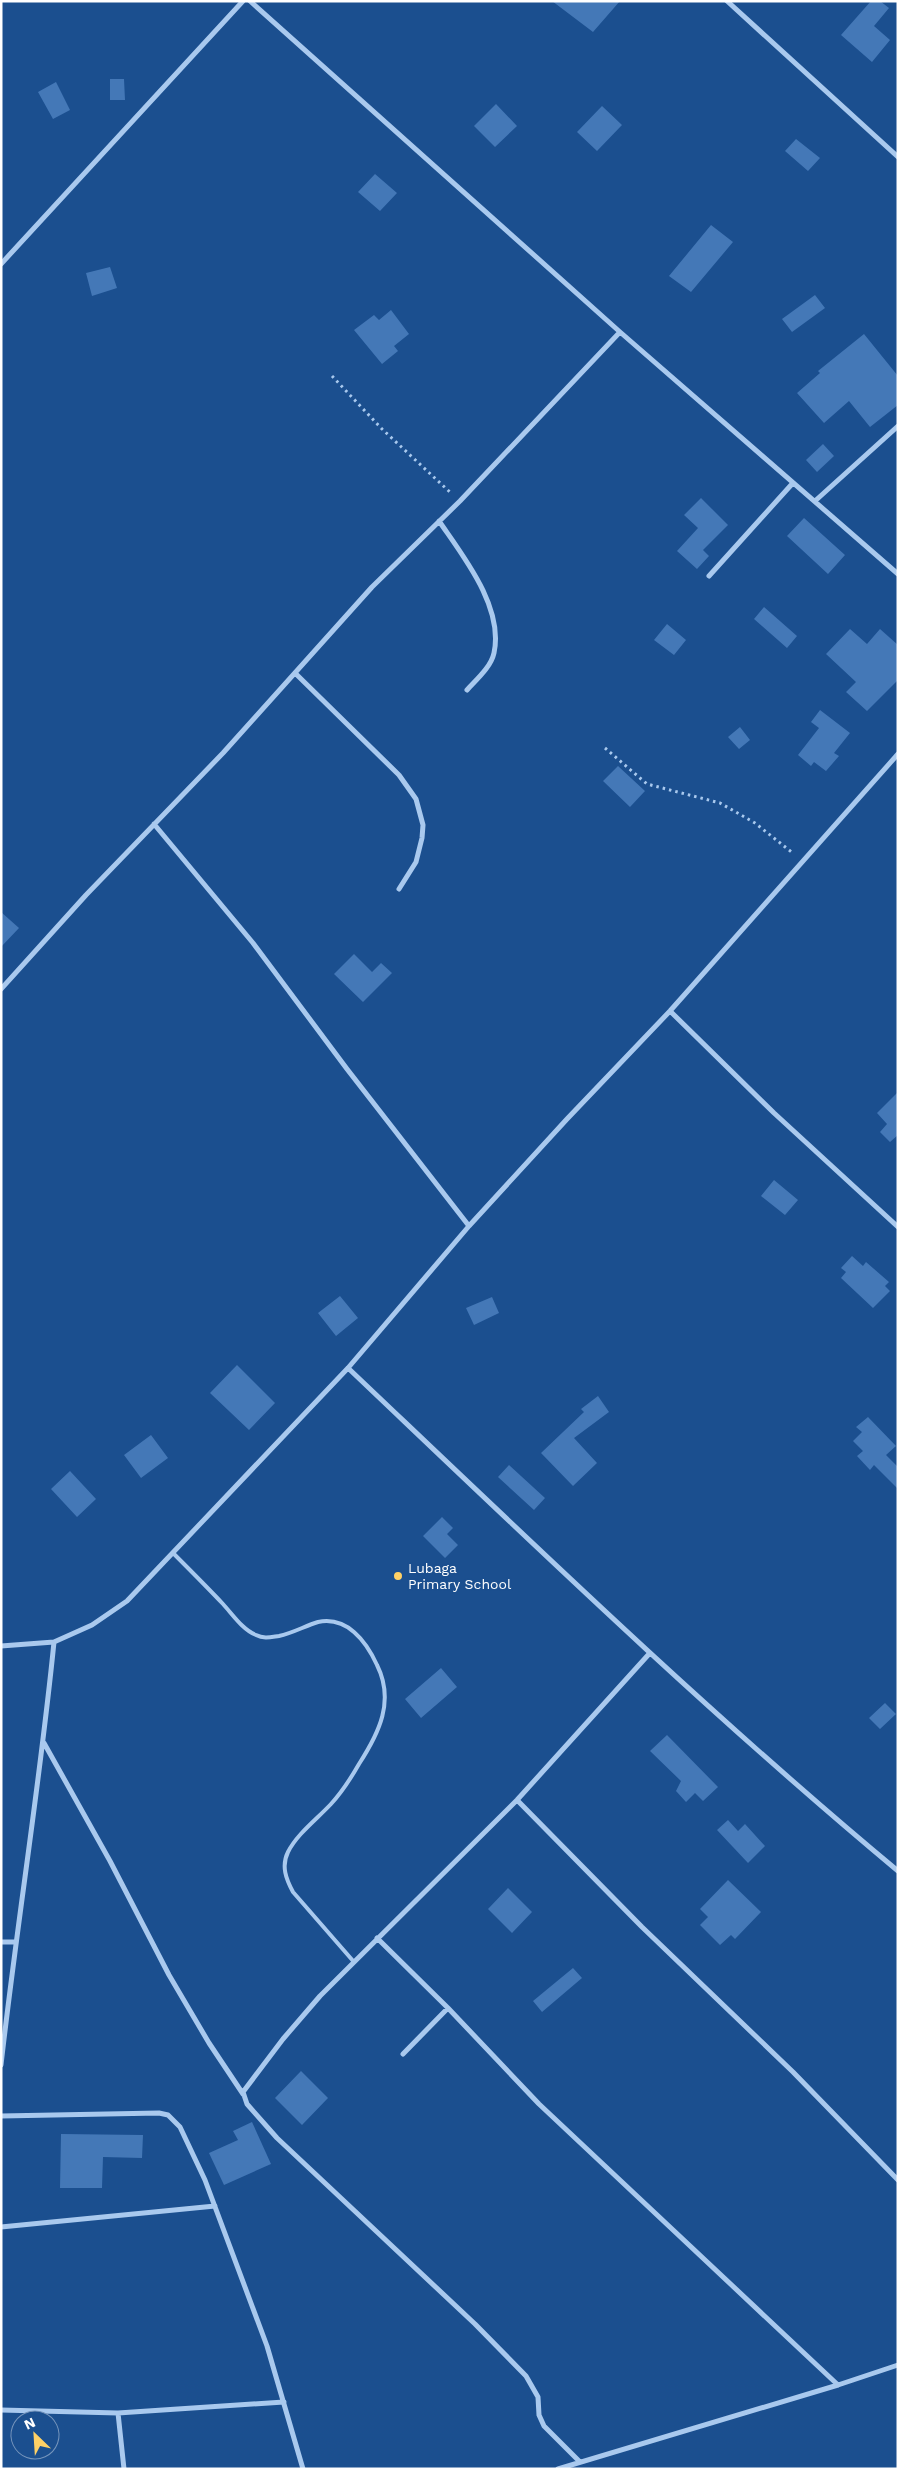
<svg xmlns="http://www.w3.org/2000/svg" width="899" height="2470" font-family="'Work Sans',sans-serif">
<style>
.building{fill:#4478b7}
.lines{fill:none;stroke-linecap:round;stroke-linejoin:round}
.path{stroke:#a9c9ee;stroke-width:3;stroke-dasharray:2.5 4;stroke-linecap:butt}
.service{stroke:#a9c9ee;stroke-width:4}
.minor{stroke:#a9c9ee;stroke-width:5}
.poi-dot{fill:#ffd166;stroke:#1b4f8f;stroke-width:2}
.labels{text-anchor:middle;stroke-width:4;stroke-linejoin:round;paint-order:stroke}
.poi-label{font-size:14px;fill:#fff;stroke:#1b4f8f;text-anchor:start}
</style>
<rect width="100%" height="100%" fill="#1b4f8f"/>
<path class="building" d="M552 1H620L593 32Z
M871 1H880L889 8 874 26 890 40 872 62 841 35Z
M110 79H124L125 100H110Z
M56 82 70 110 53 119 38 92Z
M496 104 517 126 495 147 474 126Z
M602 106 622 125 597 151 577 132Z
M796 139 820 158 808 171 785 151Z
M375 174 397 193 380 211 358 192Z
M711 225 733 242 691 292 669 276Z
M110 267 117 288 92 296 86 273Z
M815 295 825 308 792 332 782 319Z
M391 310 409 334 394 346 398 351 382 364 354 330 374 315 379 320Z
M864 334 898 376V405L870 427 849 401 824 423 797 393 820 373 818 371Z
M823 444 834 456 817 472 806 460Z
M701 498 728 525 703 550 709 556 697 569 677 551 698 528 684 515Z
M804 518 845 555 828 574 787 536Z
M764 607 797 636 787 648 754 619Z
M667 624 686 640 674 655 654 640Z
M850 629 867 644 880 629 898 645V680L867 711 846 692 856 682 826 654Z
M820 710 850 733 834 753 839 756 826 771 814 762 811 766 798 755 819 728 811 722Z
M740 727 750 740 739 749 728 737Z
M618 766 645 791 630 807 603 781Z
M1 912 19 928 1 947Z
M354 954 372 972 381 963 392 973 363 1002 334 974Z
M898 1092V1135L890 1142 880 1132 887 1124 877 1113Z
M774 1180 798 1200 785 1215 761 1196Z
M852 1256 863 1266 866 1262 889 1282 885 1286 890 1291 873 1308 841 1278 846 1272 841 1268Z
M340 1296 358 1318 336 1336 318 1313Z
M492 1297 499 1313 474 1325 466 1308Z
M237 1365 275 1403 249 1430 210 1393Z
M598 1396 609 1412 574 1438 597 1463 573 1486 541 1453 584 1412 581 1409Z
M868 1417 896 1446 886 1455 898 1467V1489L874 1465 870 1470 857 1456 863 1451 853 1441 862 1432 856 1427Z
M151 1435 168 1458 141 1478 124 1455Z
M509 1465 545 1498 534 1510 498 1477Z
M70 1471 96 1499 77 1517 51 1489Z
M442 1517 453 1528 447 1534 458 1545 445 1558 423 1536Z
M441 1668 457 1687 421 1718 405 1699Z
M885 1703 896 1714 880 1729 869 1718Z
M667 1735 718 1787 703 1801 695 1793 686 1802 676 1791 681 1781 650 1751Z
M728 1820 738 1831 745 1824 765 1846 748 1863 717 1830Z
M728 1880 761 1912 735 1939 731 1935 720 1945 700 1925 708 1917 700 1909Z
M508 1888 532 1912 512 1933 488 1909Z
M573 1968 582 1978 542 2012 533 2001Z
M301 2071 328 2098 302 2125 275 2098Z
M252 2122 271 2164 224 2185 209 2153 238 2140 233 2131Z
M61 2134 143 2135 142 2158 103 2157 102 2188H60Z"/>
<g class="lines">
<path class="path" d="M332 376 382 429 452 494
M605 748 647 784 720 803 755 823 794 854"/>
<path class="service" d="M173 1553C190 1570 207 1587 223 1604 233 1615 243 1630 256 1635 264 1639 271 1637 279 1636 293 1633 305 1626 318 1622 347 1616 366 1641 377 1665 395 1701 379 1733 359 1764 351 1778 342 1792 331 1804 317 1819 297 1834 288 1852 281 1866 286 1879 293 1892L354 1962"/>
<path class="minor" d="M250 1 620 332 898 574
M727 1 898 157
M1 264 243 1
M815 501 898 426
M439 521C463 556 504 607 494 653 491 667 477 679 467 690
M709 576 792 484
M295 673 399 775 416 799 423 825 422 838 416 862 399 889
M154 824 253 943 347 1069 469 1226
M1 989 86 895 223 753 372 587 460 501 620 332
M670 1011 774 1113 898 1227
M348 1368C528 1539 707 1712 898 1871
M1 1646 54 1642 92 1625 127 1601 348 1368 469 1226 567 1119 670 1011 898 754
M44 1743 110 1861 169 1975 209 2043 243 2094
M517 1800 642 1927 793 2072 898 2180
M377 1938 448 2008 539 2104 838 2385
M1 1942H16
M403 2054 448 2008
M1 2065C17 1923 40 1783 54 1642
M1 2116 159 2113 168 2115 180 2127 205 2180 267 2346 303 2469
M1 2227 215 2206
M1 2410 118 2413 284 2402
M118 2413 124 2469
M580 2462 544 2426 539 2415 538 2397 526 2376 475 2324 277 2138 247 2104 243 2092 283 2039 320 1996 517 1800 649 1654
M558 2469 838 2385 898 2365"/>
</g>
<circle class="poi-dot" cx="398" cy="1576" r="5"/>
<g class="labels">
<g class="poi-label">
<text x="408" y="1573">Lubaga<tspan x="408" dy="16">Primary School</tspan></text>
</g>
</g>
<rect width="899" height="2470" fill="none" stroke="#ffffff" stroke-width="5"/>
<g transform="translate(35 2435) rotate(335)"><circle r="24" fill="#1b4f8f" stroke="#7695bc"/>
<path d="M0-4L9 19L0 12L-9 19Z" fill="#ffd166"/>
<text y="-8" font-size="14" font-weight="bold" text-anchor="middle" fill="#ffffff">N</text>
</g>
</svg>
